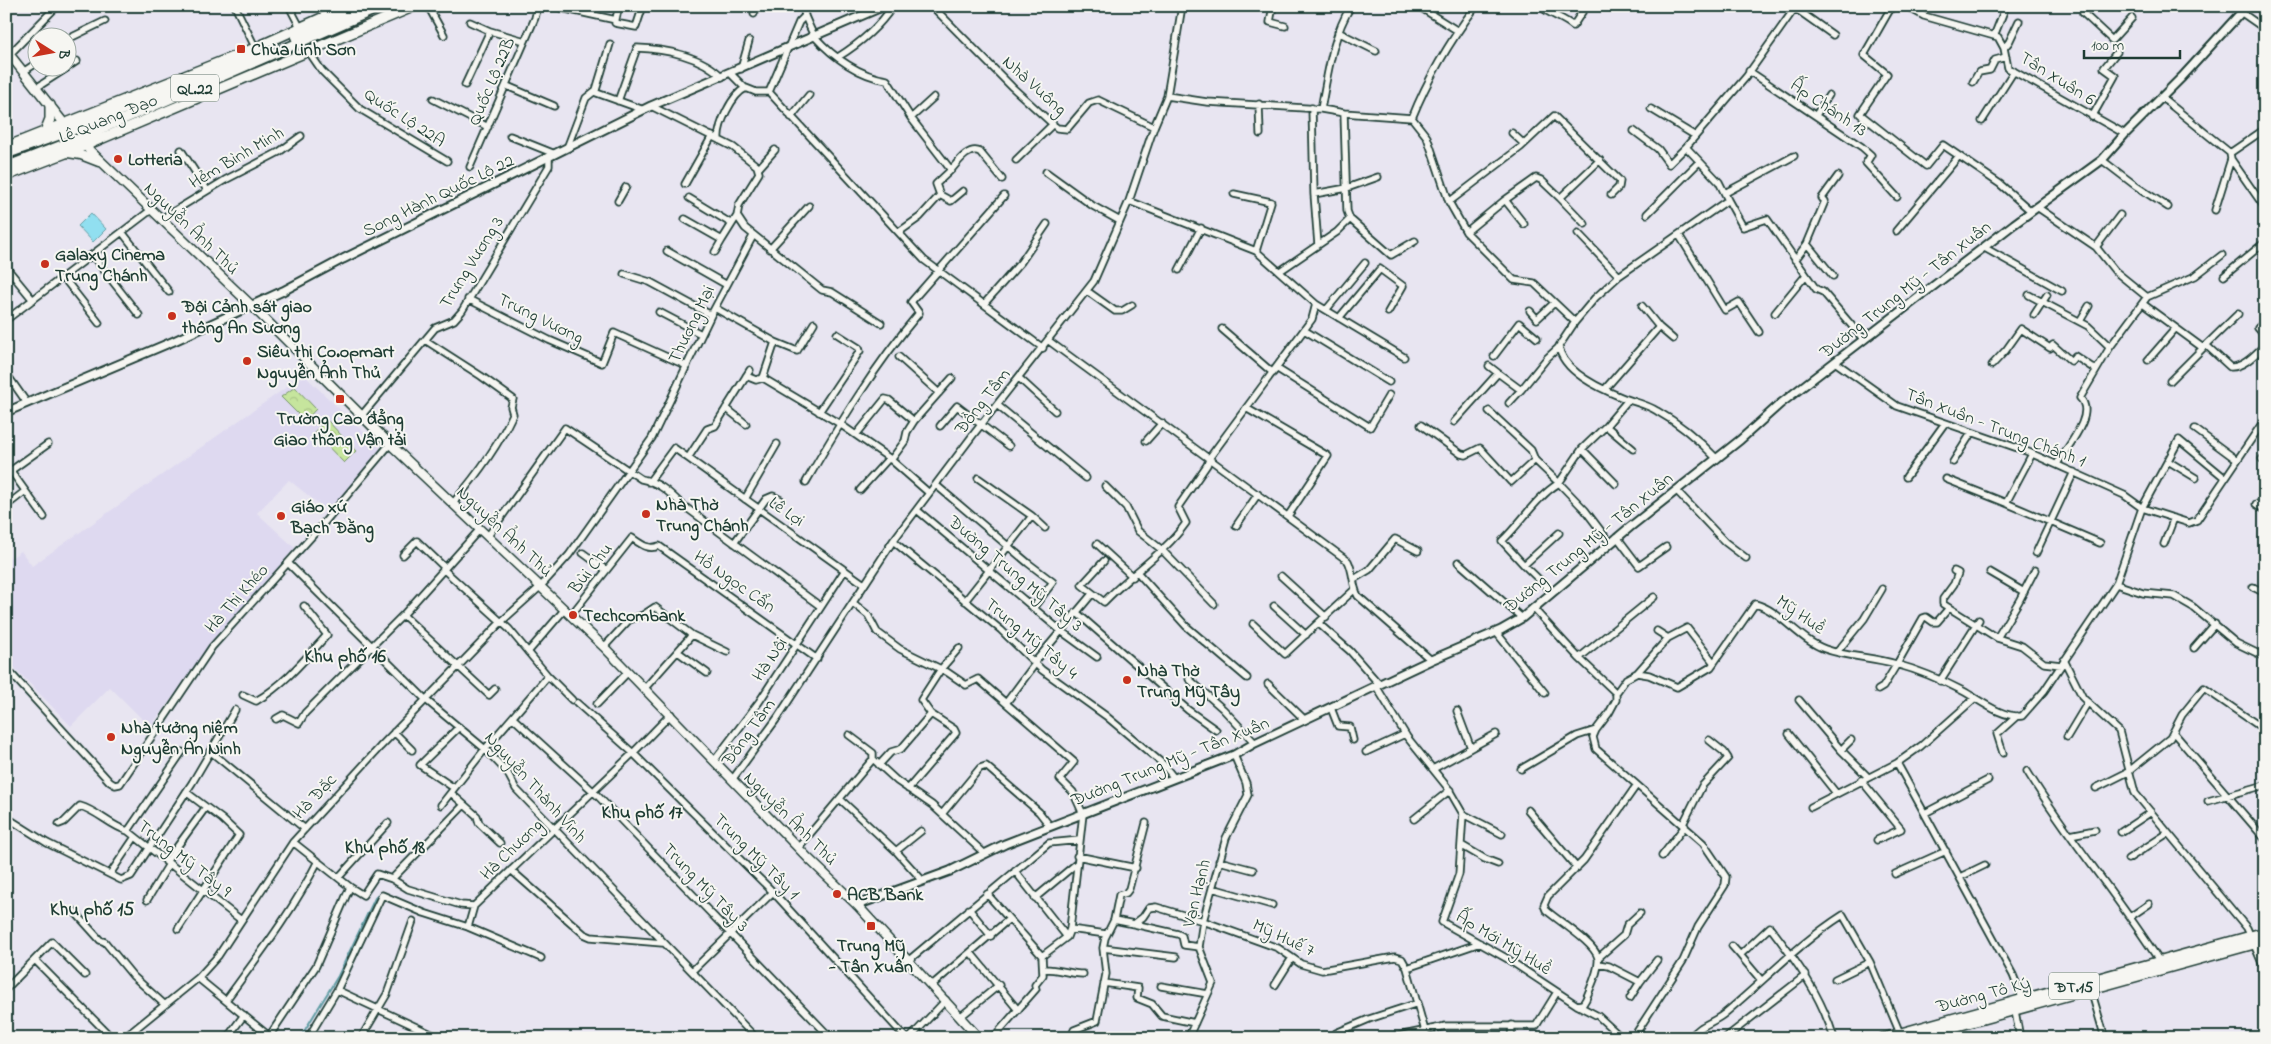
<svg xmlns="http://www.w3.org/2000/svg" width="2271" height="1044" font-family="'Indie Flower',sans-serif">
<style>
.built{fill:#ded9f0}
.park{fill:url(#park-crowns);stroke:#729168}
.water{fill:#91dff0;stroke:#639ea5}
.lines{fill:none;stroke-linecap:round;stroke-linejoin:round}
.stream{stroke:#639ea5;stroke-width:2}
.minor-casing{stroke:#1f3d34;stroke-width:9}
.tertiary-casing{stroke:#1f3d34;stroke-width:11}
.secondary-casing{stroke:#1f3d34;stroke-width:11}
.primary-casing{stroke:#1f3d34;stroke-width:12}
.trunk-casing{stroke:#1f3d34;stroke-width:12}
.minor{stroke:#f6f6f2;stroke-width:5.5}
.tertiary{stroke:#f6f6f2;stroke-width:7}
.secondary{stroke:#f6f6f2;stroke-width:8}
.primary{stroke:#f6f6f2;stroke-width:9}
.trunk{stroke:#f6f6f2;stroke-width:9}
.poi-dot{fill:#c8321e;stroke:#f6f6f2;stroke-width:2}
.labels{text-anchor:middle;stroke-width:4;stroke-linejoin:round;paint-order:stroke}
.shield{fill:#f6f6f2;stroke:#60746d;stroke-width:1}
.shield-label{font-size:16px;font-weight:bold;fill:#1f3d34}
.poi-label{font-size:18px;font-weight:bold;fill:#1f3d34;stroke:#f6f6f2;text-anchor:start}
.street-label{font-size:18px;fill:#1f3d34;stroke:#f6f6f2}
.neighbourhood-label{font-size:19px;font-weight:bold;fill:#1f3d34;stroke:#f6f6f2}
</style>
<defs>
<pattern id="park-crowns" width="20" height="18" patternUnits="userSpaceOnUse" patternTransform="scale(1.25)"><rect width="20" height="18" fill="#c6e59d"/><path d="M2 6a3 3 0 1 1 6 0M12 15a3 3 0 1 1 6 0" fill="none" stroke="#aac588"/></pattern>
</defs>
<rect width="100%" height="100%" fill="#e8e5f1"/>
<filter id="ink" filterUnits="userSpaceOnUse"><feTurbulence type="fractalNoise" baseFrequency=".02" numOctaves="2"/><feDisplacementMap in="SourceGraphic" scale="10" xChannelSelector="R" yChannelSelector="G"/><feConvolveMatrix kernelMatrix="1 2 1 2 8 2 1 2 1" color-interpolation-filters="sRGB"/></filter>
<g filter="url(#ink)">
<path class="built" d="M304 375 381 449 368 468 330 513 289 480 257 513 297 550 216 640 150 727 110 687 71 726 6 659V553L11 558 21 551 32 566Z"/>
<path class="park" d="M295 387 316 409 305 421 281 397Z
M327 420 356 451 344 463 314 432Z"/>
<path class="water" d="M91 213 106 229 93 242 78 226Z"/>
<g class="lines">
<path class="stream" d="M414 906 442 916
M300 1038 338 976 375 898 381 892 384 893"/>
<g class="minor-casing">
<path id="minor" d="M235 6 256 49
M289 6 300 27
M428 6 444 35
M552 6 616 20
M619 6 615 23 636 27 643 6
M932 6 1012 87 1057 128 1067 129 1089 103 1098 100 1154 127
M1273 6 1270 22 1285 26
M1418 6 1458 31
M1540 6C1550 15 1562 17 1573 26L1586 6
M1892 6 1864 55 1887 74 1860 114 1926 166 1943 145 2000 184 2031 211
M1906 6 1924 16 1998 37 2004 48 2008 68 2125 134
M2089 6 2083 13 2112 40 2132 18
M2242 13 2265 29
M754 14 756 6
M805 16C808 23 811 31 815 37 834 58 860 76 887 80L911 118 951 170 936 184 940 195 920 217 899 232
M470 22 490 31
M1338 32 1376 51
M1994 36 2006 6
M68 39 105 21
M2004 48 2009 42 2019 21
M309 52 322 71 360 109 447 161
M9 55 57 6
M838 57C859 44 879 27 893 6
M68 67 77 61
M741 69 749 41
M1749 71 1862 147 1871 155 1866 163 1897 197
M23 72 38 62
M730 73 745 88
M1973 82 1979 72 1990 70 1995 60 2006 57
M465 85 490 31 525 41
M507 86 554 106
M36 88 67 68
M594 92 644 110
M769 92 924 260 1043 348
M769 92 799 22 805 16 803 6
M1167 96 1207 102 1321 109 1344 113 1412 118 1427 137 1449 202 1466 232 1514 280 1534 283 1575 322 1559 346C1562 371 1599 388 1621 397 1633 402 1646 404 1657 411 1679 423 1700 441 1717 459
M2161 97 2230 153 2231 159 2265 208
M433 99 488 127
M618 101 637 48C665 49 702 56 722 77
M1259 104 1260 134
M651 106 733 147 757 166 759 173 739 205 737 216 745 228 822 290 832 292 881 323
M1312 108 1314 194 1318 245
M1321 109C1328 73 1332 37 1351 6
M1651 109 1694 135
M1816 115 1829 95
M791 117 809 95
M2092 117 2115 76 2104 68 2117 52
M911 118 934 97
M1412 118C1428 78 1450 41 1476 6
M1982 121 2014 71
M1634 131 1658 149 1669 164 1686 147
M1512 133 1524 144
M510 136 555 154
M719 140C717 126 732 94 746 88L756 92H769
M567 148 586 98 596 90 610 44
M181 150 207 190
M2230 153 2265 129
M1016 160 1053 124
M2102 160 2136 186 2168 207
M470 167 535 18 538 6
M759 168 775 150
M951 170C958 162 969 146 980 152L1002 179
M1046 172 1093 206 1120 221
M685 184 712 136
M1725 193 1794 156
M1234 194 1271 202 1256 251
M1314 194 1347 188 1378 177
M940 195 951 201 963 191
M689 198 732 224
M1505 200 1524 224
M1728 200 1743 227 1767 219 1816 289 1823 292 1864 340
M618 201 626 187
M1449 202 1521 147 1554 116 1620 181 1619 187 1611 195
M2037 207 2096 247 2115 271 2147 297 2195 276 2222 255
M2215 210 2231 159
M1647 214 1699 162
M161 219 225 180 279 152 301 136
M685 219 722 240 737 216
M1350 219 1391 255 1415 241
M1585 224 1560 198 1600 160
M1896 231 1959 156
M122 232 169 292
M1466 232 1505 200 1536 178 1541 180 1560 198
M1578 233 1619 276
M1679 235 1725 310 1739 302 1759 332
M1807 244 1833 276
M1983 247 2062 291
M2096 247 2120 215
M770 249 809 206
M667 251 727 285
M715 252 722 240
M92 255 139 315
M1795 260 1807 244 1825 201 1822 198 1838 176
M6 267 33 300
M1179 270 1201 228
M1280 271 1337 232 1350 219 1347 211 1344 113
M624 274 650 282 711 315
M2224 276 2265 242
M63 277 99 323
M1087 291 1115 311H1122L1132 305
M2029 295 2088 326 2110 347
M468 299 549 340 602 363 614 333 687 366
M984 304 1021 262 1047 224
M1316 304 1404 357
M2143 304 2203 348 2238 314
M715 308 775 342 763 378 840 424 889 458 929 493
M1326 310 1365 263
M1530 311 1537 319 1554 303
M659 312 701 334
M1775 313 1806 275
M2034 315 2047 295
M1339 318 1380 269 1403 286 1388 312
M6 320 151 210
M2080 321 2089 306
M2265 321 2258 328 2265 336
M1575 322 1595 298 1619 276 1728 200 1719 182 1686 147 1746 77 1795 8 1833 35
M1659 327 1673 339
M1222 329 1273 373
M1304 330 1389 382
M425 340 481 376 513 399 511 407 513 414C498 447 477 475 453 503
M1049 341 1348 561C1354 573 1352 585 1358 596L1431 660
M775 342 797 351 814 323
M2206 345 2230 367C2244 368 2256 353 2265 345
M1494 356 1519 323 1537 338
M899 357 939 393
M2148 360 2175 329
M1835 362 1897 406 2026 451 2124 495 2142 508 2189 523 2197 520 2265 419
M1992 365 2006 350 2021 329 2050 348 2053 345 2071 361 2075 356 2096 370
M1489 366 1498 373
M1276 368 1370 427 1389 395
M6 373 27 403
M746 376 756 380 763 378
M1019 378 1055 411
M2170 381 2203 348
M1605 389 1659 327 1642 306
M1509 403 1521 390
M997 405 1086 478
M726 408 746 424
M1246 408 1328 456 1288 516
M1489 411 1531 450 1535 460
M819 412 860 351 859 348 837 334
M362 415 435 328 454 320 462 311 549 166V157
M1454 422 1498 373 1521 390 1547 358 1559 347
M1421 425 1461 454 1466 455 1480 448 1511 482 1535 460 1559 483C1535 498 1522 522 1502 541L1524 565 1559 533
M940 426 957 406 1009 446
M1606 426 1633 449
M2195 429 2237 460
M856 435 885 399 889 400 914 421
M1146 441 1162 423
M1582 449 1616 484
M2032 454 2006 503 2100 543
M688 458 707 429 715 426 750 370
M2262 459 2265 460
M891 460 905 441 907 432 914 421 952 378
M2168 461 2196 478
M1953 462 1972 432
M2057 464C2066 448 2097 414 2080 398L2110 347 2147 297
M11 471 44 517
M6 474 48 444
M1906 477 1945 423
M1946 479 2006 503
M649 482 674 448 864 584
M806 482C840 423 875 365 919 313L911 302 1004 196
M936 485 1028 563 1053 582 1033 608
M1105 486 1126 507 1138 531 1162 550 1214 604
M860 490 889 458
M1676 490 1725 542 1746 558
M745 499 777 444
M2256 504 2265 510
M6 506 24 492
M917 510 1061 631 1097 657
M1032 516 1045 528
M1236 526 1258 494
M488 536 565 428 641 479C658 482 668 491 680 503L820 606
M1617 537 1639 566 1666 547
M893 541 1001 630 1042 670 1106 716 1163 764 1174 778
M734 543 766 499 773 496 781 500
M1610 543 1585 510 1559 483 1582 449 1606 426 1628 400
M1097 544 1133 577
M2164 544 2174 518
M583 553 606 570
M2036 553 2074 472
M403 555 417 541 444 567
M1104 561 1082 585 1104 602C1130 574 1164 554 1186 523L1178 507 1207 465 1210 457 1312 319 1316 304 1256 251 1129 201
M1458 562 1522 618
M288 563 426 700 485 749 507 772 516 789 756 1038
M1524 565 1552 592
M443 569 509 629 548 676 572 700
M2035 570 2019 601 1997 638 2022 646 2044 663 2061 665
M1954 571 1958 573 1954 584 1943 599V604L1997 638
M1990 572 2024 592
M1138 573 1186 626 1247 678
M1281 576 1326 617
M1354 579 1369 570 1395 539 1418 551
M2116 584 2143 593 2174 596 2193 607 2236 643 2265 657
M2253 587 2265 593
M965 601 1032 516 978 478
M853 603 868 615 877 632 900 649 947 672 966 685 978 679 1074 762 1060 779 1073 792 1083 814 1070 929 1067 937 1042 956
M1274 606 1306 635
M1533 608 1579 658 1616 693
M1076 612 1188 710 1216 730
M403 615 489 695 495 689
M571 615 632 538C642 545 648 550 659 546L817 659
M1318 623 1354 590
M1253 624 1285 654 1318 623 1350 651 1379 684
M1657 631 1668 638 1687 628 1714 663
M1496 632 1545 693
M692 635 727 652
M604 647 629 620 643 615 655 607 692 635 645 688
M2194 648 2215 624
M528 652 565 609
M678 652 707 673
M1837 652 1864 619 1882 589
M1579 658 1654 597
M2064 660 2083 698 2119 731 2135 793 2247 928 2265 970
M1034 663 1092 594
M1897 664 1923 618 1926 617 1933 622H1937L1949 608
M6 668 110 782 115 785 120 784 212 647 323 524 390 444
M1637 673 1668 638
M1189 679 1223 709 1255 743
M1940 681 1979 620
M1268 684 1305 720
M1376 686 1407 737 1448 788 1463 814 1459 874 1442 922 1506 958 1577 1005 1598 1016 1622 1038
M1878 690 1883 687 1897 664
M243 695 256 701C284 685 306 658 327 635L304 606
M1799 700 1841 750
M577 703 633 753 773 892 906 1038
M1006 703 1035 664
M597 704 628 672
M1331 708 1338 726 1350 727 1353 740
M1457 711 1471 748
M513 718 594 792 831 1038
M276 719 283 715 299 723 305 713 403 615 480 529
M394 732 412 750
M2173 732 2265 839
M1789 734 1836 793
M849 735 873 753V759
M2067 737 2088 702
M1851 740 1841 750 1868 777
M210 751 305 829
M1366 752 1405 734
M2003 753 1997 734 2017 716
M714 761 759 702 845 570
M1897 763 2013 975 2023 1000
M879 765 891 752 901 749 931 714
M1433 769 1496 734
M1521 769 1577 736 1596 730
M2027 771C2067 837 2118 896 2160 962
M732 780 778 717 893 541 973 435 1094 281 1129 201 1154 127 1167 96 1182 6
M1861 780 1901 829 1877 840
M454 788 420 765 459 727
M2096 788 2128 772 2170 738 2182 715 2204 688 2265 730
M908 789 956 733 954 729 931 714 921 700 941 669 959 648
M451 793 477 816 479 823 500 843
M840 799 896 851 921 831
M2208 801 2265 785
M441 805 485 749 548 676
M1811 807 1897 763 1921 746 1974 699
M1528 810 1577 868
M1925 813 1988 780
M942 814 980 768 986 766 1039 812 1050 826
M1463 814 1502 834
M6 817 47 843 121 880 131 876 192 783 235 710
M1414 819 1450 790
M59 824 64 822 80 806C98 811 110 826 128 831L241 920
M1683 824 1702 786 1728 758 1724 752 1709 740
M128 831 182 752
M2121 832 2151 812
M2070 835 2095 830
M1461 845 1485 859 1498 864
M798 848 873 759 897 781 932 805 985 854
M896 851 923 881
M1077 856 1136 868
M1662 856 1685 826
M2128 859 2168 833
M1219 861 1253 870
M166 862 206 807
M511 870 584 934 591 937 662 943
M1015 871 1067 937
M110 874 135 837
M1895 874 1946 851
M339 877 388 823
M1960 877 1985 865
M392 879 464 805
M350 887 363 895 377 874 392 879 408 889 461 905 474 906
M1212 888 1272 905
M987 894 1042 956
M1035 898 1076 864
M147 900 169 864
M969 909 991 936
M74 911 100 940 105 942 133 976 164 1004
M2130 917 2149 904
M1114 920 1134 924 1143 917 1149 908 1156 907 1203 921 1278 948 1301 964 1322 970 1395 957 1402 959 1407 968 1427 1038
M1134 924 1178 934 1182 936 1184 945 1199 947
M468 927 474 906 630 756 671 714
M178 929 239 835 222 819 186 792
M1070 929 1106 934
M1732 946 1740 955
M1103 948 1176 957
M971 953 1018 1010
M1598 958 1624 935 1627 925 1640 913
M909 960 1049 843 1080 840
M36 961 112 1038
M1598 964 1609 966 1640 982 1657 960
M1407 968 1480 943
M1043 969C1056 968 1069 974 1083 974
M692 971 773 892
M198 978 269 1036
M1835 979 1870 962
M1761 980 1740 955 1770 927C1797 962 1821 995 1834 1038
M1104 983 1138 988 1137 998 1152 1004 1162 1016 1195 1023
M932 985 1009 919
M1275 985 1292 958
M1161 986 1208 994
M6 989 52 942 85 975
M337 990 440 1038
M2091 990 2105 1038
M1630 998 1640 982
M226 1000C259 955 293 911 318 861
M1577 1005 1583 1004 1586 999C1590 988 1600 970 1598 958 1595 943 1558 921 1546 910L1544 905 1548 896 1584 860 1636 786
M2015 1011 2020 1038
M960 1017 999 985
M1336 1033 1369 1019 1418 1003
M124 1038 198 978 218 956 293 842 380 747 501 622 541 586 569 555 652 438 711 315 753 236
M227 1038 244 1015
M268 1038 316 966 350 887 293 842
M308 1038 337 990 382 895 424 913 468 927 541 958
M361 1038 387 994 413 921
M910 1038 946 1000
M993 1038 1036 989 1035 985 1043 975 1042 956
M1071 1038 1074 1030 1097 1021 1106 974 1103 948 1105 938 1114 920 1119 895 1126 893 1129 889 1146 823
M1188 1038 1213 983 1199 947 1203 921 1226 838 1248 795 1246 783 1234 755
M1389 1038 1446 1026H1536L1557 992
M1511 1038 1512 1025
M1633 1038 1683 961 1698 927 1725 885 1726 877 1703 843 1596 749 1593 737 1596 730 1609 713 1616 700V693L1626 679 1637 673 1649 675 1677 687 1711 667 1755 604C1780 610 1799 640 1825 649 1847 657 1873 657 1896 664 1918 670 1942 680 1963 691 1980 700 2001 718 2022 716L2044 691 2116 584 2142 508 2179 440 2225 478
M1690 1038C1701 1024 1711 1024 1724 1014 1764 981 1799 943 1843 915L1870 962 1902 1038
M1725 1038 1806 975"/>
</g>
<g class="tertiary-casing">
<path id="tertiary" d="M6 412 174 341 283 291 343 259 651 106 884 6
M857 905 950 871 1005 844 1234 755 1255 743 1431 660 1501 630 1522 618 1630 527 1740 440 1780 404 2014 224 2102 160 2125 134 2182 77 2247 6"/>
</g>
<g class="secondary-casing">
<path id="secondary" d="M6 50 67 127
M82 143 252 306 390 444 604 647 808 858 857 905 979 1038
M68 153 81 155 99 162"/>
</g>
<g class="primary-casing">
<path id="primary" d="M1883 1038 2265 932
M1914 1038 2265 941"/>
</g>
<g class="trunk-casing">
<path id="trunk" d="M296 38 367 6
M44 134 50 119V105
M6 147 255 48 348 6
M6 154 70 131 259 54
M6 167 78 139 383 6
M6 176 84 146 415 6"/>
</g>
<use href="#minor" class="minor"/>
<use href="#tertiary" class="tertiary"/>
<use href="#secondary" class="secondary"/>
<use href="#primary" class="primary"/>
<use href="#trunk" class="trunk"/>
</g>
</g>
<g class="poi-dot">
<rect x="236" y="44" width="10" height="10" rx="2.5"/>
<circle cx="118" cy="159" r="5"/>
<circle cx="45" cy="264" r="5"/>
<circle cx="172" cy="316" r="5"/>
<circle cx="247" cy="361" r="5"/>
<rect x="335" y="394" width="10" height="10" rx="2.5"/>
<circle cx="646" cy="514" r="5"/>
<circle cx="281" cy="516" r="5"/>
<circle cx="573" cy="615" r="5"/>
<circle cx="1127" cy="680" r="5"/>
<circle cx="111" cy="737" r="5"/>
<circle cx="837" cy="894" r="5"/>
<rect x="866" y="921" width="10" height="10" rx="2.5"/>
</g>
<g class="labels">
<g class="shield">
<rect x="171" y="74.5" width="48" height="27" rx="4"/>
<rect x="2049" y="972.5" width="50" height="27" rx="4"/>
</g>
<g class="shield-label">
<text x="195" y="94">QL.22</text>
<text x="2074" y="992">ĐT.15</text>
</g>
<g class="poi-label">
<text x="251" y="55">Chùa Linh Sơn</text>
<text x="128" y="165">Lotteria</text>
<text x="55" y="260">Galaxy Cinema<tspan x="55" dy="21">Trung Chánh</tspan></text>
<text x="182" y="312">Đội Cảnh sát giao<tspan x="182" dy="21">thông An Sương</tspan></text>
<text x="257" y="357">Siêu thị Co.opmart<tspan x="257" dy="21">Nguyễn Ảnh Thủ</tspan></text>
<text x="340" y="424" text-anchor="middle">Trường Cao đẳng<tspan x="340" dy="21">Giao thông Vận tải</tspan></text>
<text x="656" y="510">Nhà Thờ<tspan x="656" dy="21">Trung Chánh</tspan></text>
<text x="291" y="512">Giáo xứ<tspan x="291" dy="21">Bạch Đằng</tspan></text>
<text x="583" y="621">Techcombank</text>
<text x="1137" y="676">Nhà Thờ<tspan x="1137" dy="21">Trung Mỹ Tây</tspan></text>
<text x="121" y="733">Nhà tưởng niệm<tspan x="121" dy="21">Nguyễn An Ninh</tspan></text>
<text x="847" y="900">ACB Bank</text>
<text x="871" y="951" text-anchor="middle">Trung Mỹ<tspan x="871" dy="21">- Tân Xuân</tspan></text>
</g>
<g class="street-label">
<text transform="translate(2058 78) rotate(32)" y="6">Tân Xuân 6</text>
<text transform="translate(491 81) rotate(-67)" y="6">Quốc Lộ 22B</text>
<text transform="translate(1035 85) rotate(42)" y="6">Nhà Vuông</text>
<text transform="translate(1829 107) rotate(34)" y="6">Ấp Chánh 13</text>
<text transform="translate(405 117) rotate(33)" y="6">Quốc Lộ 22A</text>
<text transform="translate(108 118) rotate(-22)" y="6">Lê Quang Đạo</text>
<text transform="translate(236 157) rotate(-30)" y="6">Hẻm Bình Minh</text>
<text transform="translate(438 195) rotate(-26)" y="6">Song Hành Quốc Lộ 22</text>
<text transform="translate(192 228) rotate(44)" y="6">Nguyễn Ảnh Thủ</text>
<text transform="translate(471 262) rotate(-58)" y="6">Trưng Vương 3</text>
<text transform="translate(1905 289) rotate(-38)" y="6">Đường Trung Mỹ - Tân Xuân</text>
<text transform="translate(541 318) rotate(26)" y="6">Trưng Vương</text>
<text transform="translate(691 324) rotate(-64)" y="6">Thương Mại</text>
<text transform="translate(982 401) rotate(-52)" y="6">Đồng Tâm</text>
<text transform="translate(1996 427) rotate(21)" y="6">Tân Xuân - Trung Chánh 1</text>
<text transform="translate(787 511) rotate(35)" y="6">Lê Lợi</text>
<text transform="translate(505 531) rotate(43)" y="6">Nguyễn Ảnh Thủ</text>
<text transform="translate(1588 542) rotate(-39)" y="6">Đường Trung Mỹ - Tân Xuân</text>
<text transform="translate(590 568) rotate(-52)" y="6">Bùi Chu</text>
<text transform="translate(1016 573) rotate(40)" y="6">Đường Trung Mỹ Tây 3</text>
<text transform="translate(735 581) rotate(35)" y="6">Hồ Ngọc Cẩn</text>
<text transform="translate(236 598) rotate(-48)" y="6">Hà Thị Khéo</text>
<text transform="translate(1801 614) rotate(35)" y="6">Mỹ Huề</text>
<text transform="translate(1032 638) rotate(40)" y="6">Trung Mỹ Tây 4</text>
<text transform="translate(769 659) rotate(-56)" y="6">Hà Nội</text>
<text transform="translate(748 732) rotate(-54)" y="6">Đồng Tâm</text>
<text transform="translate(1170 761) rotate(-22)" y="6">Đường Trung Mỹ - Tân Xuân</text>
<text transform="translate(536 787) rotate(48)" y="6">Nguyễn Thành Vĩnh</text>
<text transform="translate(314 796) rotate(-47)" y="6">Hà Đặc</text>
<text transform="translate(791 818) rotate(45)" y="6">Nguyễn Ảnh Thủ</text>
<text transform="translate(511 849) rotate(-44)" y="6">Hà Chương</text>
<text transform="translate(757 856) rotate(45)" y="6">Trung Mỹ Tây 1</text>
<text transform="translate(185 858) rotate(38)" y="6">Trung Mỹ Tây 9</text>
<text transform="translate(706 887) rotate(46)" y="6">Trung Mỹ Tây 3</text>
<text transform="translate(1196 893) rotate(-76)" y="6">Vạn Hạnh</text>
<text transform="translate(1284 937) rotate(25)" y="6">Mỹ Huế 7</text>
<text transform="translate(1504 942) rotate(31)" y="6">Ấp Mới Mỹ Huề</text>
<text transform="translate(1983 994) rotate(-15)" y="6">Đường Tô Ký</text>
</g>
<g class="neighbourhood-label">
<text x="345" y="662">Khu phố 16</text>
<text x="642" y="818">Khu phố 17</text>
<text x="385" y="853">Khu phố 18</text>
<text x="92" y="915">Khu phố 15</text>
</g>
</g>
<rect width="2271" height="1044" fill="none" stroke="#f6f6f2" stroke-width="25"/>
<rect x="12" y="12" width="2246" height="1019" fill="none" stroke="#1f3d34" stroke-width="2" filter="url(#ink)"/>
<g transform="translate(52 52) rotate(101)"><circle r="24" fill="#f6f6f2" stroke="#a0aca6"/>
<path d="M0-4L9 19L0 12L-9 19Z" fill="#c8321e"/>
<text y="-8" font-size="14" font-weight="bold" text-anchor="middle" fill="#1f3d34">B</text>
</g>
<path d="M2084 50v8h96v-8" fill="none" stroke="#1f3d34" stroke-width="2.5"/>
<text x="2091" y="50" font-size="15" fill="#1f3d34" stroke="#f6f6f2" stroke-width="4" paint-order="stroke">100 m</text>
</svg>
